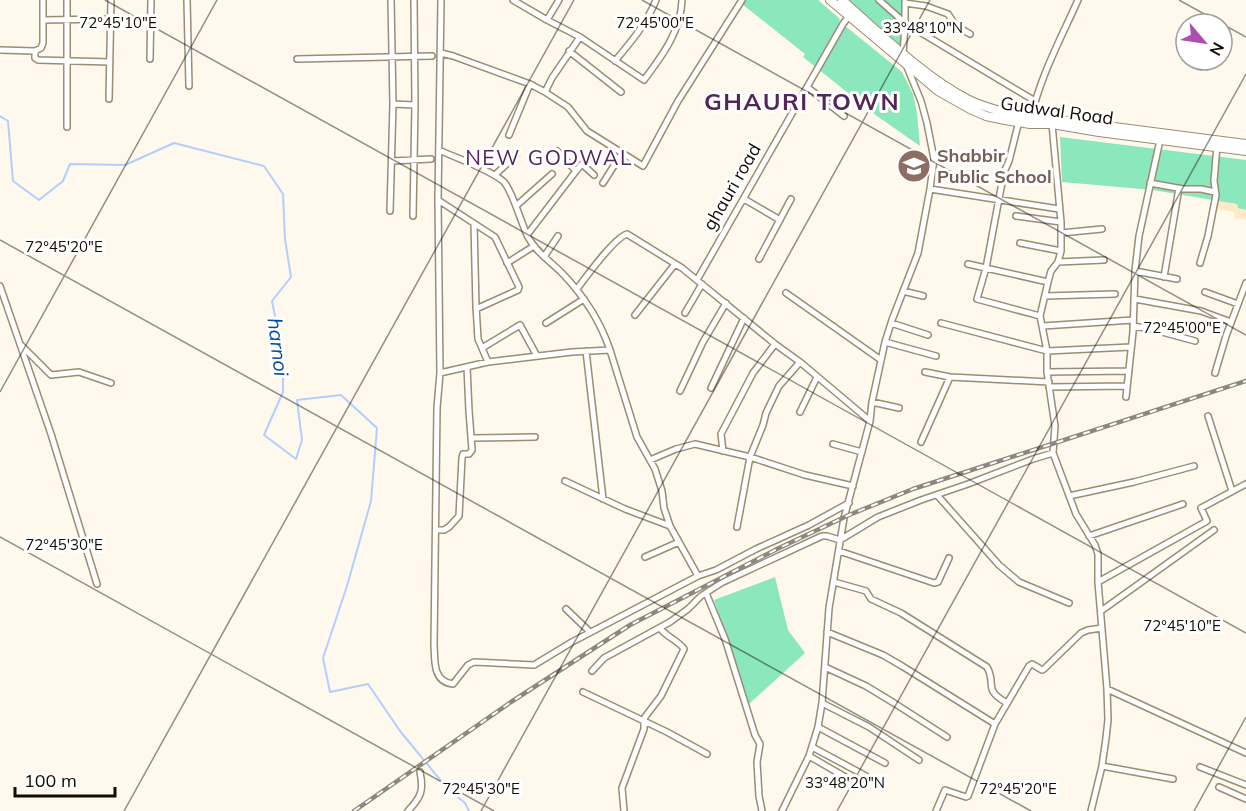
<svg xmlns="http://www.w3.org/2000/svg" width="1246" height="811" font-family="Mulish,sans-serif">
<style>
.built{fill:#feeac7}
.green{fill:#8be7bc}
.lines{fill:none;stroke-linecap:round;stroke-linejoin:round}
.stream{stroke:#afd0ff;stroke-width:2}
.minor-casing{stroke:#9b8c73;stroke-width:8}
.secondary-casing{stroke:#9b8c73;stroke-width:10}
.minor{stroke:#fff;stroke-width:5}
.secondary{stroke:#fff;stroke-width:8}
.rail-casing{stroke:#8d877e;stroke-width:4.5}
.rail{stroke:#fff;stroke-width:2;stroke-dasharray:7;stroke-linecap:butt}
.ticks{fill:none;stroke:#110c04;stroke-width:1.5;stroke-opacity:0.45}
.labels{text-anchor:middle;stroke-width:6;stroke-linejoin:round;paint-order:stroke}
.street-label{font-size:18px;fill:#110c04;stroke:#fff}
.education-label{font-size:18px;font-weight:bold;fill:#785e54;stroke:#fff;text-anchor:start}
.water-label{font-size:20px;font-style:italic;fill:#004ba1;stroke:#fff}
.quarter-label{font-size:21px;letter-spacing:1.5px;fill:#542558;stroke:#fff}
.district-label{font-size:24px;font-weight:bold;letter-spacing:1.5px;fill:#542558;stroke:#fff}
.ticks-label{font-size:15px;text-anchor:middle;fill:#110c04;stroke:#fff;stroke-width:6;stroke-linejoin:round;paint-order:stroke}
</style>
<rect width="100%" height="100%" fill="#fff8ed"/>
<path class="built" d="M1216 200 1237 204 1238 208 1246 210V220L1234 218V212L1213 208Z"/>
<path class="green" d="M744 0H818L840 19 839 21 902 72 913 94 917 113 920 146 877 116 803 57 805 54 742 4Z
M847 0H905L904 43 900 45Z
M1060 137 1246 160V210L1238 208 1237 204 1153 190 1062 182Z
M775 577 788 630 805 653 749 704 714 600Z"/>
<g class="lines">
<path class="stream" d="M0 116 8 121 13 181 39 200 63 181 70 164 125 165 174 143 264 166 283 194 285 239 291 277 272 301 283 355V392L264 435 296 459 302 440 297 400 341 395 377 428 371 501 347 586 323 658 330 692 368 684 400 731 446 787 465 803 469 811"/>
<g class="minor-casing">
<path id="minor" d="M187 0 189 86
M441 0 438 200 440 373 437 408 434 644C435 659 432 682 453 684L468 665 474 662 534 665 572 642 698 576 716 570 756 549 809 525 849 503
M513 0 547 20 580 37 644 80C662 56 681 31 682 0
M879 0 905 23 1035 101
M905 3 926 6 948 14 956 26 970 34
M43 20 110 19
M547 20 559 0
M0 50 35 51 41 48 43 43V0
M35 51V58L38 60 110 62
M569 51 621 92
M441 53 453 56 530 84 545 92 568 107 587 131 643 166 678 101 742 0
M903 55 905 23V2
M150 59 151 0
M297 59 432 56
M615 61C631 42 647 23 656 0
M807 87 844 116
M545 92 552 78 580 37
M109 99 111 0
M393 104 415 105
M1031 118C1040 77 1061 38 1078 0
M1019 121 1009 161 1004 172 986 268 977 299 1040 316
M1052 124 1061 222V251L1058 262 1051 271 1048 282 1040 316 1047 351V372L1055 426 1053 453 1076 514 1095 545 1098 554V582L1107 689 1108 720 1106 738 1102 766 1091 811
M67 127V0
M509 135 530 84
M439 150C456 158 491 170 504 182 513 192 521 223 528 237 536 252 550 261 562 273 584 296 600 320 610 350
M392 161 431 159
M576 171 582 164 594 175
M495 175 516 155
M603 183 622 153
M1150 183 1183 189H1201L1215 192
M930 189 1059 209
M744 199 780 220
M438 200 495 237 519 287 518 290 476 309
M516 206 552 174
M390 211 393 104 391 0
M413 216 415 105 414 0
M1016 216 1061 222
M474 224 476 306 478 339 488 362
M1061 233 1102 229
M527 235 576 171 557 151
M1020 243 1061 251
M544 257 558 236
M759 259 791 199
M1058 262 1104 260
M507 263 534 246
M1200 263 1208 236 1216 195 1214 181 1217 146
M968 264 1048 282
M1135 271 1177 279
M1164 277 1179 188
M697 280 843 24 849 16
M0 286 51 434 97 584
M577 289C586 277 614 238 627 234L682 268 775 344 800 362 870 421
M903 291 923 296
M1205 292 1238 304
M786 293 881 360
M1045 296 1115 294
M1135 299 1201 311 1231 322
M685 313 702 284
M635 315 675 264
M546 323 584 299
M891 323 928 335
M941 323 1047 351 1131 347
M1043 326 1133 320
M1133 326 1151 329 1195 341
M885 342 936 356
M20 344 51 375 79 372 111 383
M482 348 520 325 537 356
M586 351 603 499
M925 372 950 377 1049 382
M1047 372 1129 371
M440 373 488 362 572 352 610 350 637 437 655 469 662 491 664 508 670 526 698 576
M1215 373 1226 336 1246 283
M1049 387 1127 386
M711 388 744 318
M680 391 703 342 726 303
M1126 397 1133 332 1135 271 1139 236 1160 140
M872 402 899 408
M800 412 817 377
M1208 416 1232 491
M471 438 535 437
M921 442 950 377
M833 444 862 452
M723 451 721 434 753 373 775 344
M650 460 676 449 695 444 750 457 805 475 853 486
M565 481 625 509 670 526
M937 495 999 565 1019 582 1069 603
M1069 496 1134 482 1194 466
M737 527 750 457 763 425 766 413 779 386 800 362
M436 530H444L449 527 459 516 462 458 463 454H469L472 450 469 411 467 367
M1089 536 1183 504
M839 551 934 583 938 582 949 558
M645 557 679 542
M834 582 866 591 871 599 901 613 987 667C997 685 982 689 1007 703
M1098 582 1207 521 1201 508 1246 484
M706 593 725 639 755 735 760 744 757 762 759 796 762 811
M566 609 590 632
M1101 611 1214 530
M827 632 883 655 902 666 995 724
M825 667 866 686 894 703 947 737
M592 671 604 658 670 622 688 609 701 596 723 582 822 536H827L840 540 878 517 921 500 968 484 1033 459 1053 453
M1107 689 1246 753
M583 692 667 732 707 754
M822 703 869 727 919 760
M818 727 885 763
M812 747 866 776
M809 756 854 782
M1102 766 1173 779
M1200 767 1246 785
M1219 787 1246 799
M408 811C421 797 424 791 420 772
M624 811 622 788 644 729V721L645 717 661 696 684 649C678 640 666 637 660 628
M782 811 809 756 818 727 822 703 829 608 844 518 870 421 872 402 885 342 892 320 918 253 930 189 934 159 927 123 921 101 907 67
M936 811 945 790 966 797 968 796 995 724 1029 666 1032 664 1042 670 1044 669 1081 633 1088 630 1102 628"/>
</g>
<g class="secondary-casing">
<path id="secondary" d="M830 0 938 91 970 109 986 116 1005 120 1030 124H1052L1099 132 1246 151
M842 0C880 33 923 76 967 99 980 106 994 109 1007 113L1246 144"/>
</g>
<use href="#minor" class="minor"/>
<use href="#secondary" class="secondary"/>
<g class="rail-casing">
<path id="rail" d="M354 811 511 702 630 625 779 548 849 515 913 489 1246 381"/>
</g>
<use href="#rail" class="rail"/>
</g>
<path class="ticks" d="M105 0 1246 633M642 0 1246 335M1179 0 1246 37M0 240 1031 811M0 392 217 0M0 537 494 811M124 811 574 0M481 811 930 0M837 811 1246 74M1194 811 1246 717"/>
<defs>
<g id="school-disc" transform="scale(1.725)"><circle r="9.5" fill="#8d6e63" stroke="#fff"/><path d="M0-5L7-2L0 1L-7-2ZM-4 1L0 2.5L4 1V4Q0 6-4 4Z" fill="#fff"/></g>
</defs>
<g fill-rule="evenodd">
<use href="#school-disc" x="914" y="166"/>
</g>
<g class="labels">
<g class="street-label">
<text transform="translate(1057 111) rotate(8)" y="6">Gudwal Road</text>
<text transform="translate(732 187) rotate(-60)" y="6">ghauri road</text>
</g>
<g class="education-label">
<text x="937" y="162">Shabbir<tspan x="937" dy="21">Public School</tspan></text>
</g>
<g class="water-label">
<text transform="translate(278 347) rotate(83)" y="7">harnoi</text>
</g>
<g class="quarter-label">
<text x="549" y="165">NEW GODWAL</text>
</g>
<g class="district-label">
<text x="802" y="110">GHAURI TOWN</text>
</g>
</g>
<g class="ticks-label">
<text x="118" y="28">72°45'10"E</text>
<text x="655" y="28">72°45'00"E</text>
<text x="923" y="33">33°48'10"N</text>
<text x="64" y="252">72°45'20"E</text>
<text x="1182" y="333">72°45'00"E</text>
<text x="64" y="550">72°45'30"E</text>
<text x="1182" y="631">72°45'10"E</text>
<text x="845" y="788">33°48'20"N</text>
<text x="481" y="794">72°45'30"E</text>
<text x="1018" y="794">72°45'20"E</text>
</g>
<g transform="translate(1204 42) rotate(119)"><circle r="28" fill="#ffffff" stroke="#a09e9b" stroke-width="1.5"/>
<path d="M0-4.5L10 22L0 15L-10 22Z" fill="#ad4cb4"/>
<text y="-9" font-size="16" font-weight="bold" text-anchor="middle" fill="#110c04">N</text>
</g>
<path d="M15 787v9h100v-9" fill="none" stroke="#110c04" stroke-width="3"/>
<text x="24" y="787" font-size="18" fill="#110c04" stroke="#ffffff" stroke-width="4.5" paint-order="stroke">100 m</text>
</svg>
